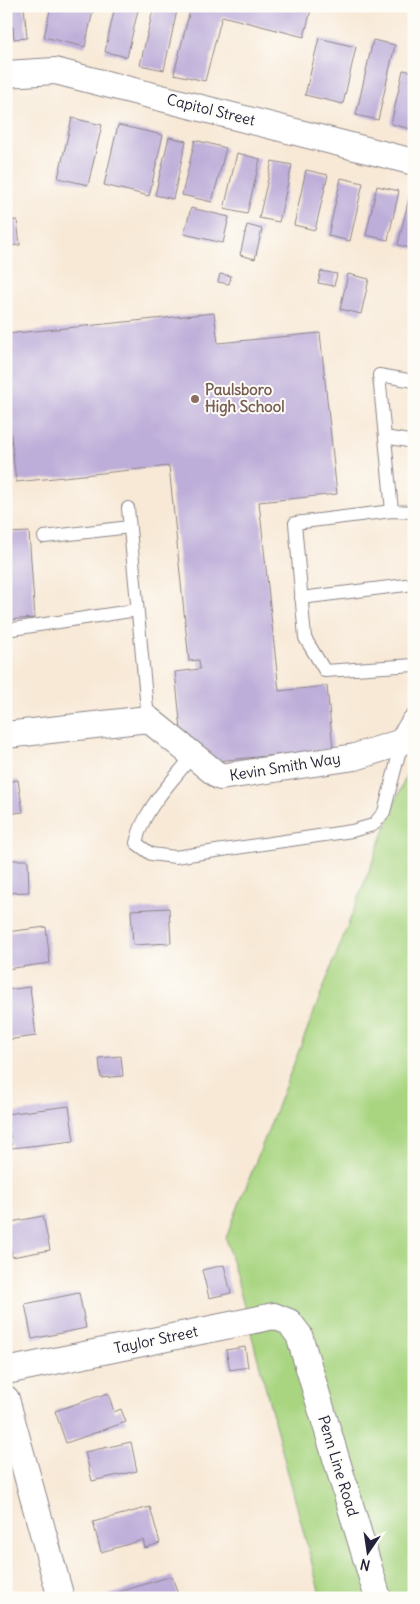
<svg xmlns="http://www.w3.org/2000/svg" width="420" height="1604" font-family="Delius,sans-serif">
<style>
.green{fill:#a9d581;stroke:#667c5e}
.building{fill:#bdadd9}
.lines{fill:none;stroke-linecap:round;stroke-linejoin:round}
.lane-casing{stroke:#8d8689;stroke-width:14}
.street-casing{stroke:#8d8689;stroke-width:28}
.lane{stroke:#fff;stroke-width:12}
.street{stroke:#fff;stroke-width:26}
.education-dot{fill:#8d6e63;stroke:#fdfcf7;stroke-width:2}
.labels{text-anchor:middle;stroke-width:4;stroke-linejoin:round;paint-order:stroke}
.street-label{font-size:15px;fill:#22223b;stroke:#fdfcf7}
.education-label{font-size:15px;font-weight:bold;fill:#785e54;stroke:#fdfcf7;text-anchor:start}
</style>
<rect width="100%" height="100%" fill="#fdfcf7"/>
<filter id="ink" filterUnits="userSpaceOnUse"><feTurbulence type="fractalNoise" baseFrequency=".02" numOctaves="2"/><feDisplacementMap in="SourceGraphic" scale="10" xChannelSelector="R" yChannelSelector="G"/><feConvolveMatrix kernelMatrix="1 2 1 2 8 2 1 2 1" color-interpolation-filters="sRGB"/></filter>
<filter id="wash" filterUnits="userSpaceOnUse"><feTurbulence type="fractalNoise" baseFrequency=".0096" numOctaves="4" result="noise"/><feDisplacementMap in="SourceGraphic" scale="20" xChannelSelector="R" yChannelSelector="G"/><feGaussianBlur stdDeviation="1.12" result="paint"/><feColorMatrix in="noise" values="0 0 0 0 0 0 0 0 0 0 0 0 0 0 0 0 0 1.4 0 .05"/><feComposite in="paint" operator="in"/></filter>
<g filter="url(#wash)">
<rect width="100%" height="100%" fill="#f8e9d7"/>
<path class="green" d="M414 755V1598H321L226 1238Z"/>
<g id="blocks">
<path class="building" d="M6 6H24L27 38 14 39 13 27 6 28Z
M51 6H94L85 47 44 37Z
M115 6H139L127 57 105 52Z
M154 6H178L164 70 140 65Z
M191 6 208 9 209 6H312L304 37 222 16 205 81 174 74Z
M319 38 356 47 343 104 305 95Z
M373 40 395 45 378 120 356 115Z
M403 70 414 72V115L411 129 391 124Z
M72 118 102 125 88 185 58 178Z
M118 125 163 135 149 196 104 185Z
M169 137 186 141 173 199 155 195Z
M195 140 226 148 212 202 182 195Z
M237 153 260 159 247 214 224 209Z
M272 161 292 165 279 222 259 218Z
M306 170 328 175 315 230 294 225Z
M341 178 363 183 350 241 328 236Z
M377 186 399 191 388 240 366 235Z
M410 193 414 194V249L398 245Z
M191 208 229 217 223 243 184 234Z
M17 220 20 245 6 246V221Z
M247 225 262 229 255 259 240 255Z
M321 271 337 274 334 286 318 283Z
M220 274 231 276 229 284 218 282Z
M348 274 369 279 361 314 340 309Z
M214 313 218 343 320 333 337 494 259 502 279 691 327 686 333 749 218 761 181 730 175 672 200 669 199 660 189 661 169 466 16 482 6 390V334Z
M29 532 35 618 6 620V533Z
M18 780 23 812 6 814V782Z
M6 860H28L29 892 6 893Z
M169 908 171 943 133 945 131 910Z
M46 927 50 963 6 969V932Z
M30 987 36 1036 6 1040V990Z
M121 1056 123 1076 101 1078 99 1058Z
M69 1106 74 1141 12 1148 6 1114Z
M43 1216 50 1250 12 1257 6 1223Z
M224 1265 231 1293 209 1298 202 1270Z
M79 1293 86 1328 32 1339 25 1304Z
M245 1347 248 1367 230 1370 226 1350Z
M108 1393 114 1412 121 1409 126 1422 66 1443 55 1411Z
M131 1442 137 1471 92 1481 85 1452Z
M150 1507 160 1543 145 1548 143 1540 101 1552 93 1522Z
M172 1576 179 1598H109V1595Z"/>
</g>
</g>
<g filter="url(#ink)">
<use href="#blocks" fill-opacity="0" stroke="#8d8689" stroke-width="1"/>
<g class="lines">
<g class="lane-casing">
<path id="lane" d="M414 381 379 375 392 511 295 523 305 638 325 671 414 665
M385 437 414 442
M128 508 148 719
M392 511 414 512
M44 537 130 527
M301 598 414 584
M6 630 137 610
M193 755C172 782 143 809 136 843L151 854 175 857 352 831 373 825 384 812 402 742"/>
</g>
<g class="street-casing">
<path id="street" d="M6 74 55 71 414 162
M6 735 148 719 220 777 355 757 402 742 414 723
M6 1371 274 1316 289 1322 299 1335 378 1598
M6 1399 61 1598"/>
</g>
<use href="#lane" class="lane"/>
<use href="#street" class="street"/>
</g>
</g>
<circle class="education-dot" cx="195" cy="399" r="5"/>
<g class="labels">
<g class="street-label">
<text transform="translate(211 110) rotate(14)" y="5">Capitol Street</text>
<text transform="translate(285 767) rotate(-9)" y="5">Kevin Smith Way</text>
<text transform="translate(156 1340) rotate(-12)" y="5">Taylor Street</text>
<text transform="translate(338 1466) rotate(73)" y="5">Penn Line Road</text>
</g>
<g class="education-label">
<text x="205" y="395">Paulsboro<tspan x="205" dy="17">High School</tspan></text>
</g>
</g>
<rect width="420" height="1604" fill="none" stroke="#fdfcf7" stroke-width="25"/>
<g transform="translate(368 1552) rotate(193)" stroke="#fdfcf7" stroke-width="4" paint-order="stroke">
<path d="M0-4L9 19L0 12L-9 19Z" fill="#22223b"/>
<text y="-8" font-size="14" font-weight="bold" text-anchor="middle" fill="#22223b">N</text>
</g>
</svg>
